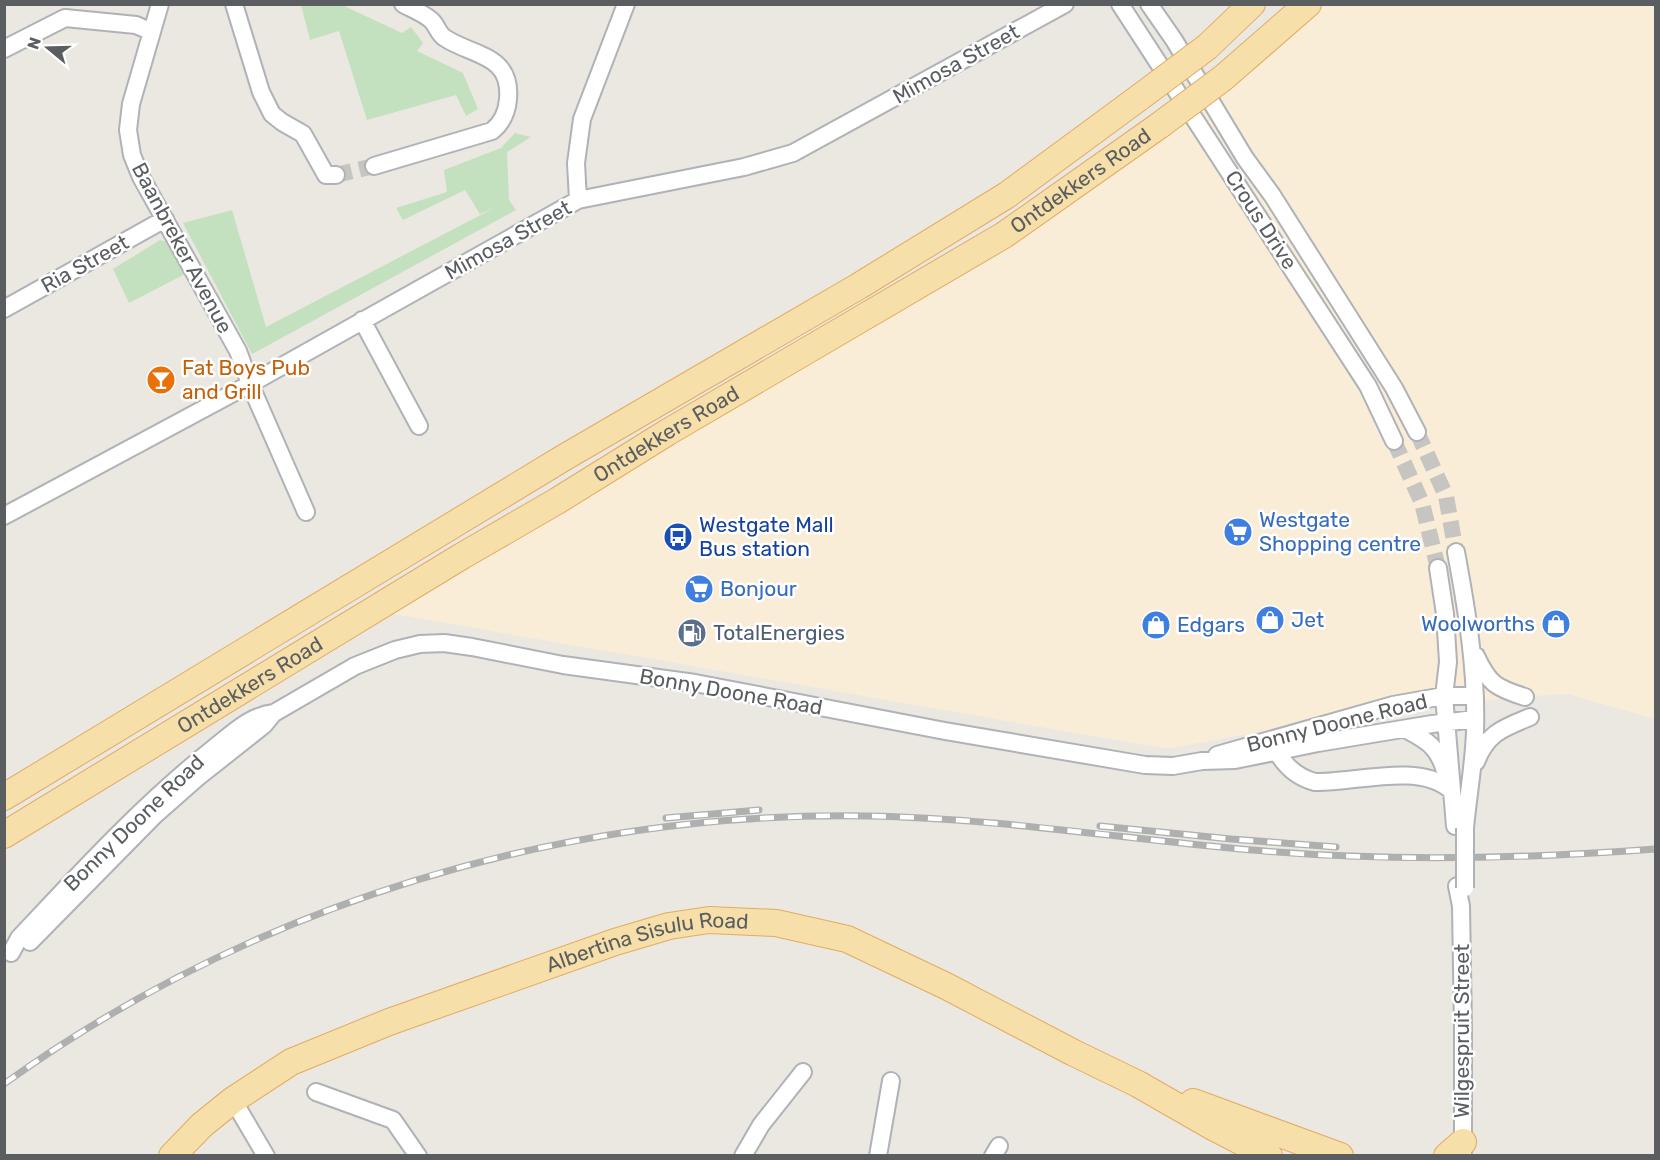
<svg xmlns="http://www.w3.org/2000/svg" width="1660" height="1160" font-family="Rubik,sans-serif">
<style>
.commercial{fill:#faedd7}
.green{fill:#c4e1bf}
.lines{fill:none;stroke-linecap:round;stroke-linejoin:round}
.street-tunnel{stroke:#c7c5c1;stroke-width:16;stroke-dasharray:16 8;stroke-linecap:butt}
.street-casing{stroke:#afb2b6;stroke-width:20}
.primary-casing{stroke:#e3ab62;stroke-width:28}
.street{stroke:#fff;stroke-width:16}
.primary{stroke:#f7dfaa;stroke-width:26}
.rail-casing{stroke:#aeafaf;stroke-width:7}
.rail{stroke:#fff;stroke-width:4.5;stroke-dasharray:14;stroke-linecap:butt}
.street-bridge-casing{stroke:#afb2b6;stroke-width:20;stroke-linecap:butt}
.primary-bridge-casing{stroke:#e3ab62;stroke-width:28;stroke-linecap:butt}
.street-bridge{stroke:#fff;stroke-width:16}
.primary-bridge{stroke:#f7dfaa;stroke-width:26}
.labels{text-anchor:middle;stroke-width:5;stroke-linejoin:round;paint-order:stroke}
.street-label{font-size:21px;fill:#5a5e61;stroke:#fff}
.food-label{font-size:21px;fill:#c56008;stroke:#fff;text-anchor:start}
.shop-label{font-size:21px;fill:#366cbe;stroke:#fff;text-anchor:start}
.transit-label{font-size:21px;fill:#164399;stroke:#fff;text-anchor:start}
.service-label{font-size:21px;fill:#4e5e75;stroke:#fff;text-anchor:start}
</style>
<rect width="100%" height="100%" fill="#ebe7e1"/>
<path class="commercial" d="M1316 5H1655V719L1567 694 1514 697 1458 705 1444 697 1167 749 394 614 1189 112Z"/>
<path class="green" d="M301 5H342L402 33 411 27 423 43 417 51 463 73 478 109 466 116 456 95 367 120 339 31 310 40Z
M515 133 531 137 507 152 509 200 516 210 252 354 183 223 232 210 266 327 494 208 480 214 465 190 403 220 396 208 447 192 444 170 501 148Z
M160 240 168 242 187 273 129 303 113 269Z"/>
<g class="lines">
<path class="street-tunnel" d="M336 175 374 166
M1417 432 1446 496 1456 552
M1394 441 1422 503 1438 568"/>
<g class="street-casing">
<path id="street" d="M160 4 131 104 128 130 132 155 141 177 238 351 250 384 306 512
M234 4 261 92 272 114 282 122 303 134 326 175H336
M1120 4 1368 386 1394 441
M1149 4 1174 40 1245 158 1272 195 1394 388 1417 432
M4 49 65 18 136 25 152 32
M374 166 492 131C502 123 507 112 508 99 512 54 472 56 445 38 438 34 437 25 431 20 423 13 412 9 403 4
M578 200 576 163 582 119 626 4
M4 309 165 219
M362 320 419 426
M4 516 250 384 578 200 744 167 793 153 1065 4
M1456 552C1467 611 1477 671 1475 731 1474 763 1468 796 1465 828
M1438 568 1445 614 1448 662 1444 696 1455 826
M1476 656C1489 684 1496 688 1525 697
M1405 729C1427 740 1438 747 1445 771
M1274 746C1283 765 1296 777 1315 782 1354 783 1417 763 1448 788
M1217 755 1393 705 1444 696H1475
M1476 762C1487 733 1503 728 1530 717
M1457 886 1461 906 1463 1028V1152
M30 942 155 815 197 778 264 725 273 714
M11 953 19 938C82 871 143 804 215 747 233 733 251 715 274 713L355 666 395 650 420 644 444 643 472 647 563 665 695 683 945 731 1145 765 1173 766 1202 761 1235 760 1318 743 1432 724 1475 719
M316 1092 393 1120 418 1156
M233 1100 266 1156
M743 1156 761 1125 803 1072
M878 1156 891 1081
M993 1156 999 1146"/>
</g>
<g class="primary-casing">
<g id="primary">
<path d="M1207 47 1252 4"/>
<path d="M1223 78 1308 4"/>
<path d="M4 797 565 457 859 286 1007 195 1140 97"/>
<path id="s1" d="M4 835 462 556 557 501 668 432 1004 235 1160 125"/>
<path d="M1193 1102 1340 1156"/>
<path id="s2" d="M172 1156 202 1125 233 1100 291 1062 389 1022 615 942 669 926 709 920 776 923 847 939 946 986 1074 1053 1138 1084 1213 1127 1269 1156"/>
<path d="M1447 1156 1463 1142"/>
</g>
</g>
<use href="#street" class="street"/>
<use href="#primary" class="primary"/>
<g class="rail-casing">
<path id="rail" d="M666 818 759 810
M1100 826 1231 839 1336 847
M4 1084C254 904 561 811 867 816 996 818 1124 839 1252 850 1387 862 1521 859 1656 849"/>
</g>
<use href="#rail" class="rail"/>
<g class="street-bridge-casing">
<path id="street-bridge" d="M1465 888V828"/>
</g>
<g class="primary-bridge-casing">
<path id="primary-bridge" d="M1140 97 1207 47
M1160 125 1223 78"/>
</g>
<use href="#street-bridge" class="street-bridge"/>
<use href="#primary-bridge" class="primary-bridge"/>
</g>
<defs>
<g id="bar-disc" transform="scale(1.5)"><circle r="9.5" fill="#e8710a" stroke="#fff"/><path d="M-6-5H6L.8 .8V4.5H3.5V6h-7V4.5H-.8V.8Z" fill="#fff"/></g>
<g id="supermarket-disc" transform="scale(1.5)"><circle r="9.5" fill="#3f7fe0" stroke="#fff"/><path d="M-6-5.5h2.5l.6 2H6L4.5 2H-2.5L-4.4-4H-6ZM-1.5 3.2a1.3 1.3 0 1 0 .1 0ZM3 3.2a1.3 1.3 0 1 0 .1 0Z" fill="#fff"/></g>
<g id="bus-disc" transform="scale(1.5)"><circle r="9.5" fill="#1a4fb4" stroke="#fff"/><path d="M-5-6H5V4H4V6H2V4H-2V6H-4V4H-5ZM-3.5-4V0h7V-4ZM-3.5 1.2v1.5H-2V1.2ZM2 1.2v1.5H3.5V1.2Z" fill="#fff"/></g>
<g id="shop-disc" transform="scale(1.5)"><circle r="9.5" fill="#3f7fe0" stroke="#fff"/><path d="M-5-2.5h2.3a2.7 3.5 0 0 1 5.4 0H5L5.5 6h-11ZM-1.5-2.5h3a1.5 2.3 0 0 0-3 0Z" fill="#fff"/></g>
<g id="fuel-disc" transform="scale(1.5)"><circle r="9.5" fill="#5c6f8a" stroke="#fff"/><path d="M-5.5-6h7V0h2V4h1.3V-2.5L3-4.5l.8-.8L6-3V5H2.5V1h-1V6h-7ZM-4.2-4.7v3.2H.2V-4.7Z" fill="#fff"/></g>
</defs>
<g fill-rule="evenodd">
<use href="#bar-disc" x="161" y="380"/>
<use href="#supermarket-disc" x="1238" y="532"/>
<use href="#bus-disc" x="678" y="537"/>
<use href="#supermarket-disc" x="699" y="589"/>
<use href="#shop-disc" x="1270" y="620"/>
<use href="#shop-disc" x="1556" y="624"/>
<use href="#shop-disc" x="1156" y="625"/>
<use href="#fuel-disc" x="692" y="633"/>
</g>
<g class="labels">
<g class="street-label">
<text transform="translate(956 64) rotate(-29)" y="7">Mimosa Street</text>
<text dy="7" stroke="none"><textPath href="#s1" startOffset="1260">Ontdekkers Road</textPath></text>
<text transform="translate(1261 220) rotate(57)" y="7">Crous Drive</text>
<text transform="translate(508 240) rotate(-29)" y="7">Mimosa Street</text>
<text transform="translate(182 248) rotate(62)" y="7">Baanbreker Avenue</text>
<text transform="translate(85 264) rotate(-29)" y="7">Ria Street</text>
<text dy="7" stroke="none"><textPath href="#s1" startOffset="774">Ontdekkers Road</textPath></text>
<text dy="7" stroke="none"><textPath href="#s1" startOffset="288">Ontdekkers Road</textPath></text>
<text transform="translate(731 692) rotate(10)" y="7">Bonny Doone Road</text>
<text transform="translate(1337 723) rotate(-14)" y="7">Bonny Doone Road</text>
<text transform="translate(134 823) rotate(-44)" y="7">Bonny Doone Road</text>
<text dy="7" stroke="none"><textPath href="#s2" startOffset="530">Albertina Sisulu Road</textPath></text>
<text transform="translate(1462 1031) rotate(-90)" y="7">Wilgespruit Street</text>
</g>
<g class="food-label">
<text x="182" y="375">Fat Boys Pub<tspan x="182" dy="24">and Grill</tspan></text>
</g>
<g class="shop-label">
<text x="1259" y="527">Westgate<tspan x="1259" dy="24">Shopping centre</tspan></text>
<text x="720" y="596">Bonjour</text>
<text x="1291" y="627">Jet</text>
<text x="1535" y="631" text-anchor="end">Woolworths</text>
<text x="1177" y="632">Edgars</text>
</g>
<g class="transit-label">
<text x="699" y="532">Westgate Mall<tspan x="699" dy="24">Bus station</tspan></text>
</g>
<g class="service-label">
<text x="713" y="640">TotalEnergies</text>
</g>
</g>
<rect width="1660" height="1160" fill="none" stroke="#5a5e61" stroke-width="12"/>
<g transform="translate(48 48) rotate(289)" stroke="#ffffff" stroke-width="4.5" paint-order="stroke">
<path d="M0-4.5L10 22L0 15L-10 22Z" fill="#5a5e61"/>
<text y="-9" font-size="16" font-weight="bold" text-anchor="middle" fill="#5a5e61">N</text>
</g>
</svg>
